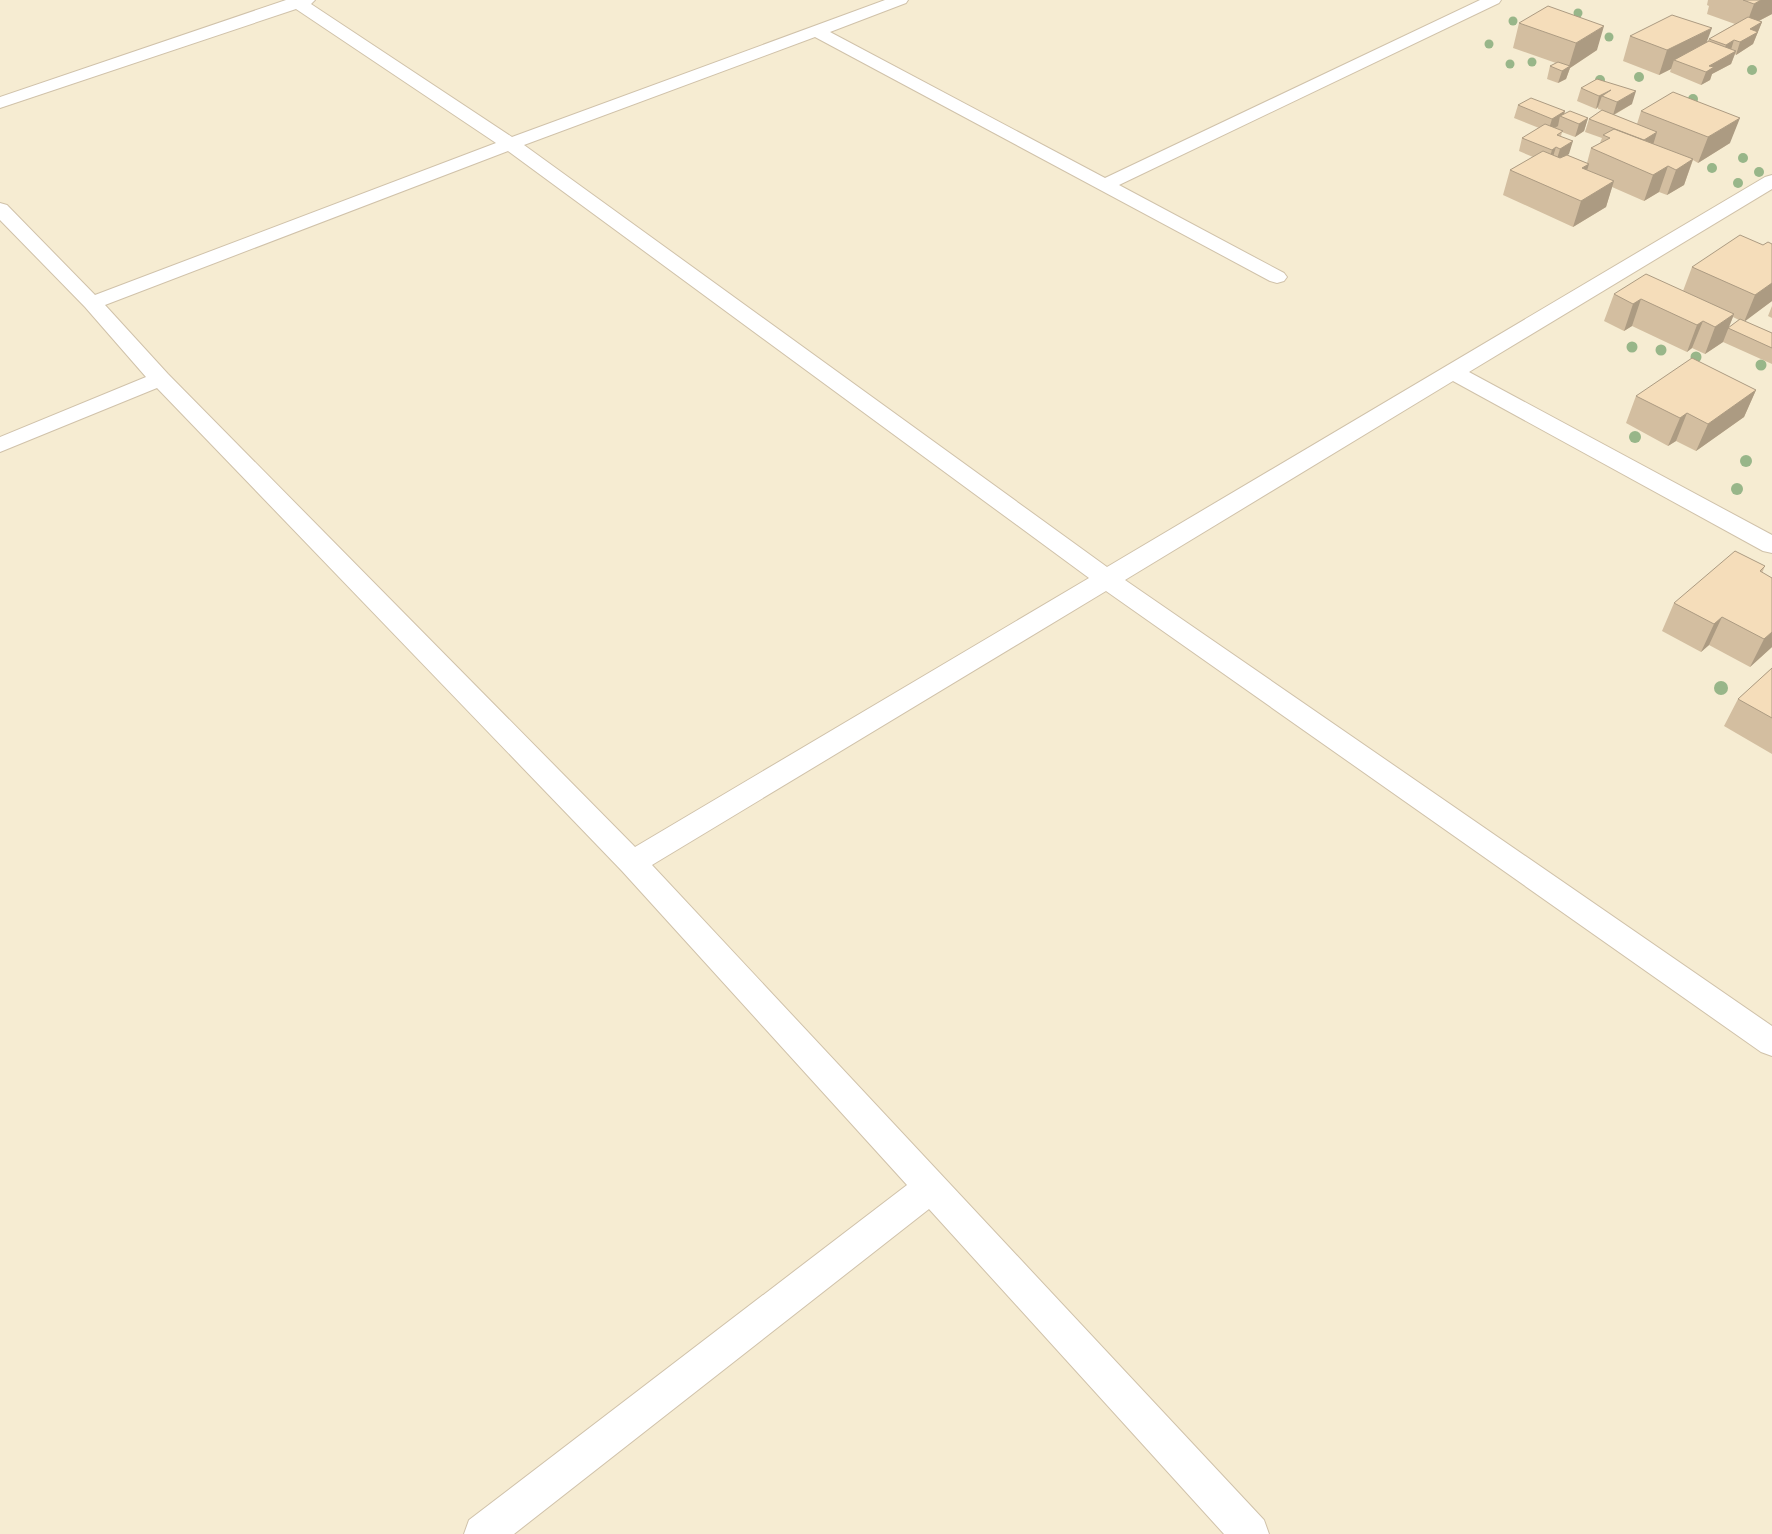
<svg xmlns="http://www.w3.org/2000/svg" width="1772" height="1534" font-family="Karla,sans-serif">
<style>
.residential{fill:#f6ecd2}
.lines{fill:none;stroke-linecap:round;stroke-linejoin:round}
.street-casing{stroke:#d0c2aa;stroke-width:2}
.street{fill:#fff;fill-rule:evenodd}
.tree{fill:#98b689}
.wall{fill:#d3bea0;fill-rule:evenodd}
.shaded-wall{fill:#ac9b82}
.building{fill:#f5ddba;stroke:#ac9b82}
</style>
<rect width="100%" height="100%" fill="#fef9e4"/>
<path class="residential" d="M0 0H1772V1534H0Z"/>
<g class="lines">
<g class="street-casing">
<path id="street" d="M286 0H315L311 4 512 137 885 0H908L906 3 830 32 1105 178 1480 0H1501L1499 3 1119 185 1284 273 1287 277 1284 281 1277 283 1270 281 815 37 524 145 1107 567 1765 177 1772 175V189L1469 372 1772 535V553L1763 551 1453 381 1125 580 1772 1026V1056L1761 1052 1106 591 652 865 1264 1520 1269 1534H1224L929 1209 514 1534H464L469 1520 907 1185 622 871 157 388 0 452V437L146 377 85 307 0 220V203L7 205 95 295 496 143 296 9 0 108V97ZM508 151 1089 578 635 847 168 374 105 305Z"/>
</g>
<use href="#street" class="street"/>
</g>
<g class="tree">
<circle cx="1578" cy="13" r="4.5"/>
<circle cx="1513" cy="21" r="4.5"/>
<circle cx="1609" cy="37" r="4.5"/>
<circle cx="1489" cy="44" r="4.5"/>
<circle cx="1532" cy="62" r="4.5"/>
<circle cx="1510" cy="64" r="4.5"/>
<circle cx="1752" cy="70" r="5"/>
<circle cx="1639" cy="77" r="5"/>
<circle cx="1600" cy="80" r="5"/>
<circle cx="1693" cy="99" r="5"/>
<circle cx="1743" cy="158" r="5"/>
<circle cx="1712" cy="168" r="5"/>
<circle cx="1759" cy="172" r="5"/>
<circle cx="1738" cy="183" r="5"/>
<circle cx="1632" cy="347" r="5.5"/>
<circle cx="1661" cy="350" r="5.5"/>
<circle cx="1696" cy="357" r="5.5"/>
<circle cx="1761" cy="365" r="5.5"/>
<circle cx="1635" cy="437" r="6"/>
<circle cx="1746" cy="461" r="6"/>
<circle cx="1737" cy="489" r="6"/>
<circle cx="1721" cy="688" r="7"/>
</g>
<path class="wall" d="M1708 0H1772V14L1759 21 1762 22 1753 44 1736 55 1735 54 1731 64 1712 74 1710 80 1701 85 1670 72 1671 69 1659 75 1623 61 1630 36 1707 42 1709 39 1735 24 1707 14 1709 6 1707 5Z
M1519 23 1597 50 1570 68 1566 79 1558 83 1547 79 1550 66 1556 63 1513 48Z
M1581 88 1632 104 1614 115 1637 124 1641 111 1730 143 1698 163 1693 160 1684 185 1667 195 1659 192 1644 201 1612 187 1606 207 1573 227 1503 195 1510 170 1533 157 1519 151 1522 138 1539 128 1514 118 1518 105 1565 111 1564 114 1588 118 1584 131 1575 137 1562 132 1561 136 1569 154 1567 155 1587 163 1591 148 1600 143 1602 138 1585 132 1589 119 1602 110 1598 109V107L1596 109 1577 101Z
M1772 244V301L1744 321 1772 333V364L1723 342 1705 354 1692 348 1687 352 1632 326 1624 331 1604 321 1614 294 1683 291 1692 267 1763 245ZM1733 317 1739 320 1729 327Z
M1772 306V318L1768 316Z
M1756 390 1744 417 1696 451 1676 441 1668 446 1626 423 1636 396Z
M1765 566 1762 573 1772 578V647L1750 667 1709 645 1701 652 1662 631 1674 603Z
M1772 668V754L1724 726 1738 699Z"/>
<path class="shaded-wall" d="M1761 0H1772V14L1745 28 1754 4Z
M1762 22 1753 44 1736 55 1740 42 1750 29Z
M1604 26 1597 50 1570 68 1566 79 1558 83 1562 71 1569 66 1576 43Z
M1712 28 1703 52 1674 60 1671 69 1659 75 1667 50Z
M1734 40 1730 53 1721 57 1726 45Z
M1736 51 1731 64 1712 74 1710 80 1701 85 1706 72 1709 66Z
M1611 90 1602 96 1598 107 1596 109 1599 96Z
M1636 91 1632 104 1613 115 1617 102Z
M1565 111 1563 117 1560 116 1558 126 1548 132 1552 119Z
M1588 118 1584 131 1575 137 1579 124Z
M1740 118 1730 143 1698 163 1708 137Z
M1657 132 1653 145 1644 140Z
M1573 141 1569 154 1556 162 1560 149Z
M1556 147 1552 160 1548 163 1552 150Z
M1693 159 1684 185 1667 195 1676 170Z
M1589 164 1581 190 1582 168Z
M1668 166 1659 192 1644 201 1653 175Z
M1614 181 1606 207 1573 227 1581 201Z
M1772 283V301L1744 322 1755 295Z
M1641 299 1632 326 1624 331 1633 304Z
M1734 314 1723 342 1705 354 1715 327Z
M1703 321 1692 348 1687 352 1697 325Z
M1756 390 1744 417 1696 451 1708 424Z
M1687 413 1676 441 1668 446 1680 418Z
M1722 617 1709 645 1701 652 1714 624Z
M1772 632V647L1750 667 1764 639Z"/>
<path class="building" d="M1743 0H1761L1754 4Z
M1548 6 1604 26 1576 43 1519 23Z
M1672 15 1712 28 1667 50 1630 36Z
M1748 17 1762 22 1750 29 1758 32 1740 42 1734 40 1726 45 1709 39Z
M1709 41 1736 51 1709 66 1714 67 1706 72 1674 60Z
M1558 62 1570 66 1562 71 1550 66Z
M1597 79 1636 91 1617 102 1602 96 1611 90 1599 96 1581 88Z
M1673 92 1740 118 1708 137 1641 111Z
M1531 98 1565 111 1552 119 1518 105Z
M1602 110 1657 132 1644 140 1589 119Z
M1570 111 1588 118 1579 124 1560 116Z
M1545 124 1563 131 1557 135 1573 141 1560 149 1556 147 1552 150 1522 138Z
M1614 129 1693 159 1676 170 1668 166 1653 175 1591 148 1610 138 1603 135Z
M1543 151 1560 158 1567 155 1589 164 1582 168 1614 181 1581 201 1510 170Z
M1740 235 1763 245 1768 242 1772 244V283L1755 295 1692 267Z
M1646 274 1734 314 1715 327 1703 321 1697 325 1641 299 1633 304 1614 294Z
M1740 319 1772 333V348L1728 328Z
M1692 358 1756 390 1708 424 1687 413 1680 418 1636 396Z
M1735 551 1765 566 1760 571 1772 578V632L1764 639 1722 617 1714 624 1674 603Z
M1772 668V718L1738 699Z"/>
</svg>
